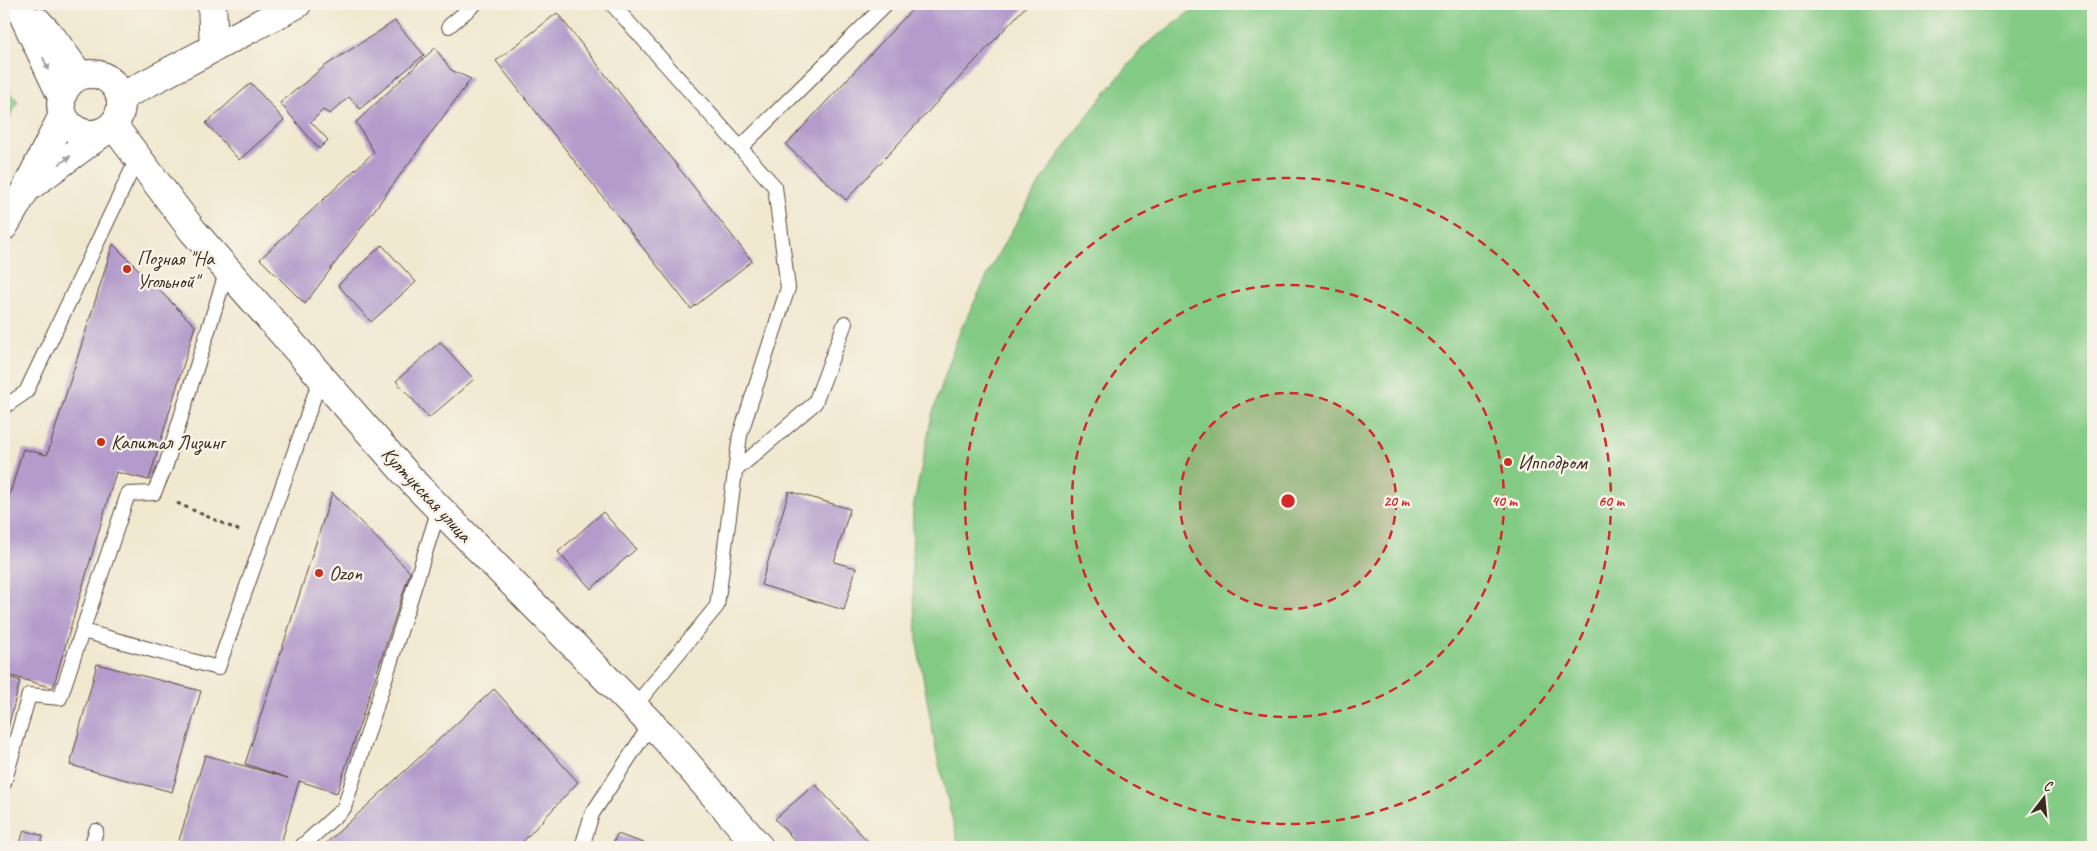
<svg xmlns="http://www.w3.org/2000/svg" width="2097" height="851" font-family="Caveat,sans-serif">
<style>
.green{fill:#83ca85;stroke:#5f7a52}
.building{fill:#b39bcb}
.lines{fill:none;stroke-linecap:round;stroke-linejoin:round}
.service-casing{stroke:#564639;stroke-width:16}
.minor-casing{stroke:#564639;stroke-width:30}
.tertiary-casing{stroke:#564639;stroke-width:30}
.path{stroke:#564639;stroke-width:3;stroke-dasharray:4 4;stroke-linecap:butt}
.service{stroke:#fff;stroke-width:14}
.minor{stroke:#fff;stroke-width:28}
.tertiary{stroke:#fff;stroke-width:28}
.oneway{fill:#a79f9a}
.ring{fill:none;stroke:#d62828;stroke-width:2.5;stroke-dasharray:9 6}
.poi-dot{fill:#c8321e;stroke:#f7f3e8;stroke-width:2}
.labels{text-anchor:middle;stroke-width:5;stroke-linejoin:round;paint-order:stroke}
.poi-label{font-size:20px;fill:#3b2a1e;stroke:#f7f3e8;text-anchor:start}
.street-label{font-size:20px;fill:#3b2a1e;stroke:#f7f3e8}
.centre{fill:#d62828;stroke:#f7f3e8;stroke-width:2.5}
.ring-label{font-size:15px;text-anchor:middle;font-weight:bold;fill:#d62828;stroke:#f7f3e8;stroke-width:5;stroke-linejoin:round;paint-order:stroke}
</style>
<rect width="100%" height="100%" fill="#f7f3e8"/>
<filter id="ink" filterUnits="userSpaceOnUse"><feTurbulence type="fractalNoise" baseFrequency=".02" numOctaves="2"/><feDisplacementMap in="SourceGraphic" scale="10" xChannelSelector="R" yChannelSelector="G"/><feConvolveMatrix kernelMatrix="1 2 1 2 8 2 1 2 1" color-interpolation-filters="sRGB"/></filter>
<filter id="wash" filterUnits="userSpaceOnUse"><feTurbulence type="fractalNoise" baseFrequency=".0096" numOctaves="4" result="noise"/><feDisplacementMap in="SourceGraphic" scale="20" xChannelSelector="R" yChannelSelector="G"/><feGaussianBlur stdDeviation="1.12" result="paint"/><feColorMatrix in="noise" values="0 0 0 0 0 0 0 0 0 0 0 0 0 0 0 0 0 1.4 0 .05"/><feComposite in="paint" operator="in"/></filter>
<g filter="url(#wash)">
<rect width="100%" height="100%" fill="#f1e8d0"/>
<path class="green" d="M1200 4H2093V847H959L937 756 918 649 912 569 913 508 932 415 959 333 998 254 1039 184 1082 122 1144 46Z
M4 86 18 101 4 128Z"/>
<g id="blocks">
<path class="building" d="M664 4H731V5L664 7Z
M917 4H1028L846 200 786 145Z
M557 13 752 261 691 309 496 61Z
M395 21 424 55 360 109 349 97 330 114 323 110 311 122 328 140 319 149 280 103 325 66Z
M435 48 451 70 471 79 305 304 260 259 374 152 356 122Z
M251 83 284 120 239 160 206 123Z
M113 244 195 326 149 480 116 472 53 688 4 674V507H6L23 449 47 455Z
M382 245 416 282 371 322 338 285Z
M440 342 474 379 429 418 396 381Z
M789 491 850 509 834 562 856 568 844 610 761 585Z
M332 493 410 572 337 793 299 781 280 847H177L205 755 288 778 245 764Z
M603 512 636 549 591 589 558 552Z
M97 664 201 691 172 792 70 765Z
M4 676 20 681 4 743Z
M494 689 578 782 518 847H322Z
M815 784 838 809 873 847H801L775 819Z
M24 830 43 836 40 847H19Z
M617 834 656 847H612Z"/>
</g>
</g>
<g filter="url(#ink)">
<use href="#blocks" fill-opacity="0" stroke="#564639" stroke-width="1"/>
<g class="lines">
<g class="service-casing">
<path id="service" d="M612 4 775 187 788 288 740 435 717 606 634 707
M449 26 475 4
M740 148 886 4
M4 407 26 392 138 157
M736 470 815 403 845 323
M83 631 218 668 321 377
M4 783 29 695 60 698 128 494 154 493 166 465 227 270
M91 847 96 831
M301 847 344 808 439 509
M582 847 592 814 651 724"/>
</g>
<g class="minor-casing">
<path id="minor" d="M212 4 214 48
M121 97 297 4
M113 125 193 231 415 484 664 737 759 847"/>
</g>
<g class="tertiary-casing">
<path id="tertiary" d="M18 4 62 97
M38 22 51 36 80 76
M61 104a30 30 0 1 1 60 0a30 30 0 1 1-60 0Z
M29 183 63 115
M4 226 26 189 105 131"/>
</g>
<path class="path" d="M177 503 240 531"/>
<use href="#service" class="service"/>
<use href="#minor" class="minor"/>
<use href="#tertiary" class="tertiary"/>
</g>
<defs><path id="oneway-solid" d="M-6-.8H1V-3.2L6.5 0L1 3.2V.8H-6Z" transform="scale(1.25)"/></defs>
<g class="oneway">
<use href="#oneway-solid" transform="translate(46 64) rotate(65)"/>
<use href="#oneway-solid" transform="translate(65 160) rotate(-36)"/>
</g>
</g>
<circle cx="1288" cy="501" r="108" fill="#d62828" fill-opacity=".12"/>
<g class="ring">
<circle cx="1288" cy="501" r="108"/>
<circle cx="1288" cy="501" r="216"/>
<circle cx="1288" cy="501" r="323"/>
</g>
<g class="poi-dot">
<circle cx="127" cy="269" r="5"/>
<circle cx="101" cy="442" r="5"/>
<circle cx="1508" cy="462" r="5"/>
<circle cx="319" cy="573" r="5"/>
</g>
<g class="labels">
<g class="poi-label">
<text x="137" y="265">Позная "На<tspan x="137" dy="23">Угольной"</tspan></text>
<text x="111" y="449">Капитал Лизинг</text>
<text x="1518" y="469">Ипподром</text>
<text x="329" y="580">Ozon</text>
</g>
<g class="street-label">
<text transform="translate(427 494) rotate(47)" y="7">Култукская улица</text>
</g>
</g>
<circle cx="1288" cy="501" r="8" class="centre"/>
<g class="ring-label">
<text x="1396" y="506">20 m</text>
<text x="1504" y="506">40 m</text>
<text x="1611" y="506">60 m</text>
</g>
<rect width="2097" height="851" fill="none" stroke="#f7f3e8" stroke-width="20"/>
<g transform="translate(2044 798) rotate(16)" stroke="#f7f3e8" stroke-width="4" paint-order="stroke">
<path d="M0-4L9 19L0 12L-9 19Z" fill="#3b2a1e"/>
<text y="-8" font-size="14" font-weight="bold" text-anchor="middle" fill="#3b2a1e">С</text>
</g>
</svg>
